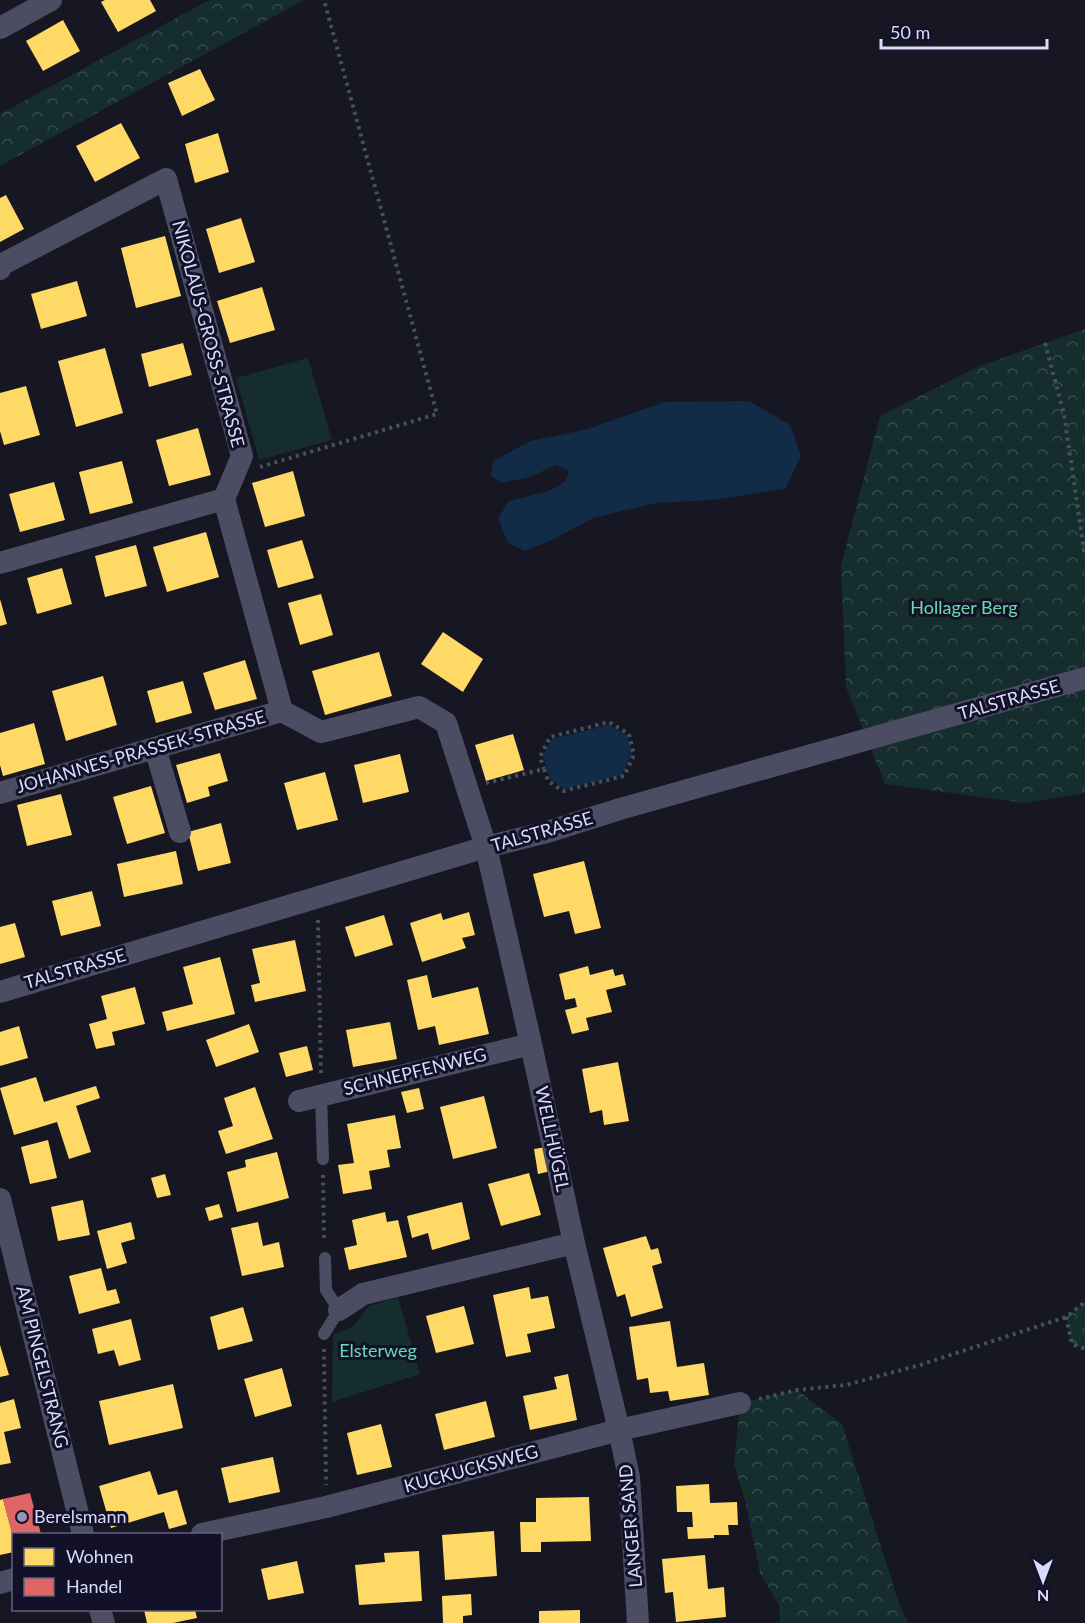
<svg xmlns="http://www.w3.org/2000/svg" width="1085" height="1623" font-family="Lato,sans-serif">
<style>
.forest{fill:url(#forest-crowns)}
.park{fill:#152d2c}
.water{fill:#122b47}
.homes{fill:#ffd966}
.shops{fill:#e06666}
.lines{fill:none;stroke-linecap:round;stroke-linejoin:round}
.path{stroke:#45525e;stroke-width:4;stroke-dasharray:3 4.5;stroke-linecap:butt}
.service{stroke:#4c4d63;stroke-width:12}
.minor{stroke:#4c4d63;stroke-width:22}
.poi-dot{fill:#9695b1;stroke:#131128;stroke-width:2}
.labels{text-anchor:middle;stroke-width:6;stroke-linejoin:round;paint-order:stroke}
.street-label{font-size:18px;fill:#dadafd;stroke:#131128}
.park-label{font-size:18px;fill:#69dab2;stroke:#131128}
.poi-label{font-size:18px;fill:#dadafd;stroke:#131128;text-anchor:start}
</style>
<defs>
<pattern id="forest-crowns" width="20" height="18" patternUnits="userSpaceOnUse" patternTransform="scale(1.5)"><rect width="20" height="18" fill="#152d2c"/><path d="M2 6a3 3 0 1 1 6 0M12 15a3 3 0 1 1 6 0" fill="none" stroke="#364b4c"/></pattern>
</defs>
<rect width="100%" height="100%" fill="#171623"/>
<path class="forest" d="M209 0H304L0 166V114Z
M1085 329V793L1025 803 885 784 846 687 841 566 880 416 977 367Z
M1085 1302V1349L1072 1344 1066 1317Z
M797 1390 842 1424 899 1603 908 1623H780L779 1605 760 1573 746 1504 734 1464 740 1403Z"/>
<path class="park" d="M308 358 332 440 259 460 236 378Z
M398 1297 420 1374 332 1402 333 1334 352 1327 369 1306Z"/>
<path class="water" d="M749 401 790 425 801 456 785 489 712 500 656 503 593 518 552 540 525 551 508 543 498 518 509 501 549 491 566 481 569 471 556 465 530 477 502 483 491 476 493 461 531 441 588 429 664 402Z
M609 725 627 735 632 754 622 775 564 789 550 779 543 756 552 739Z"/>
<path class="homes" d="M105 0H150L156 11 118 32 101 2Z
M63 20 80 51 43 71 26 41Z
M200 69 215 100 182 116 168 83Z
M121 123 140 158 95 182 76 146Z
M218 133 229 172 195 183 185 144Z
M6 195 24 229 0 242V198Z
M241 218 255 262 219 273 206 229Z
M165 236 181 296 136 308 121 248Z
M77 281 87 316 41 329 31 294Z
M262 287 275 330 230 343 217 301Z
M183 343 192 375 149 387 141 354Z
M105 348 123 413 76 427 58 361Z
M26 386 40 435 4 445 0 431V393Z
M198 428 211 475 169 486 156 440Z
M122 461 133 503 90 514 79 472Z
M293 471 305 516 265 527 252 483Z
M54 482 65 520 20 532 9 494Z
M206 532 219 577 167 592 153 547Z
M302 540 314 578 278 588 267 550Z
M136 545 147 586 105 597 95 556Z
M62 568 72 604 37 614 27 578Z
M321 594 333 635 300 645 288 603Z
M0 599 7 624 0 626Z
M443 632 483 659 463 692 421 664Z
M379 652 392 696 325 715 312 671Z
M245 660 257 699 215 710 203 673Z
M103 676 117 725 66 741 52 691Z
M183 681 192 713 156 723 147 691Z
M34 723 45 764 3 776 0 765V733Z
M513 734 524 770 486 781 475 745Z
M220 753 228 781 208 787 210 796 187 803 176 765Z
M400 754 409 792 363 803 354 765Z
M325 772 338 820 297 830 284 783Z
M151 786 165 833 127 844 113 797Z
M61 794 72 835 27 846 17 805Z
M221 823 231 863 198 871 188 832Z
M176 851 183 884 124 897 117 864Z
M584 861 601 928 575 934 569 911 544 917 533 874Z
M92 891 101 926 61 936 52 901Z
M469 912 475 935 462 938 466 948 422 962 410 923 441 913 443 920Z
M384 915 393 945 355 957 345 927Z
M15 923 25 957 0 964V927Z
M295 940 306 991 255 1002 251 985 260 983 252 949Z
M220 957 235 1014 167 1031 162 1012 193 1004 183 967Z
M588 966 590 975 613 969 615 976 623 974 626 985 606 990 612 1012 586 1018 589 1030 572 1034 565 1010 577 1007 575 998 565 1000 559 974Z
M427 975 432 998 478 987 489 1034 439 1045 435 1026 418 1030 407 980Z
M135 987 145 1024 112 1032 115 1045 96 1049 89 1024 107 1019 101 996Z
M390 1022 397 1059 353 1067 346 1030Z
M249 1024 259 1052 216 1067 206 1040Z
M19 1026 28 1058 0 1066V1032Z
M307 1046 313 1070 286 1077 279 1053Z
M618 1062 629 1121 604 1125 602 1110 590 1113 582 1069Z
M36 1077 44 1102 96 1086 100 1098 76 1106 91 1152 69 1159 57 1122 14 1135 0 1088Z
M255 1087 273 1139 226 1154 218 1131 233 1126 224 1098Z
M419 1088 424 1109 407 1113 401 1092Z
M484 1096 497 1148 453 1159 440 1107Z
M395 1115 401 1148 387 1150 390 1167 369 1171 372 1189 343 1194 338 1165 354 1163 347 1124Z
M48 1140 57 1178 30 1184 21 1147Z
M546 1147 551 1171 538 1174 534 1149Z
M277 1152 289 1198 237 1212 227 1172 246 1167 245 1160Z
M529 1173 541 1215 501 1226 488 1184Z
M165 1174 171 1195 157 1198 151 1178Z
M83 1200 90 1235 58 1241 51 1207Z
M462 1202 470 1239 432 1250 428 1233 412 1238 407 1216Z
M219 1204 223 1217 209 1221 205 1208Z
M385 1212 387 1222 398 1220 407 1257 349 1270 344 1248 357 1245 352 1220Z
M131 1222 135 1239 121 1243 127 1263 107 1269 97 1231Z
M258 1222 263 1246 279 1242 284 1267 242 1276 231 1228Z
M646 1236 651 1250 658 1248 662 1263 652 1266 663 1308 631 1317 625 1294 617 1297 603 1248Z
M101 1268 107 1291 116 1289 120 1303 79 1314 69 1276Z
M529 1287 531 1299 548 1296 555 1328 527 1334 531 1352 506 1357 493 1295Z
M464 1306 474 1344 436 1353 426 1316Z
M243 1307 253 1341 218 1350 210 1317Z
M131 1319 141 1360 119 1366 114 1350 98 1354 92 1329Z
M670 1321 677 1367 704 1363 709 1395 670 1401 668 1391 650 1393 648 1378 637 1380 629 1327Z
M0 1345 9 1375 0 1377Z
M282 1368 292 1406 255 1417 244 1379Z
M568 1374 577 1420 530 1430 523 1396 557 1389 554 1377Z
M173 1384 183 1428 109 1445 99 1401Z
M14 1399 21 1428 4 1432 11 1463 0 1465V1403Z
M486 1401 495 1437 444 1450 435 1414Z
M381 1424 392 1467 357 1475 347 1433Z
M273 1457 280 1492 229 1503 221 1468Z
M150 1471 158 1495 177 1490 187 1524 169 1529 164 1512 111 1528 99 1486Z
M709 1484 710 1503 737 1502 738 1525H728L729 1535H714V1538L688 1539 687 1527H693L692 1512H677L676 1486Z
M589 1497 591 1541 541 1542V1552H521L520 1522H536V1498Z
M3 1499 14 1540V1552L0 1555V1500Z
M494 1531 497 1576 445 1580 442 1535Z
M419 1551 422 1601 359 1605 355 1565 385 1562 384 1553Z
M705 1555 708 1589 724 1587 726 1617 676 1622 673 1592 665 1593 662 1559Z
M297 1561 304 1593 268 1600 261 1569Z
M471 1594 472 1615 463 1616V1623H443L442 1596Z
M144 1610H195L197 1618 173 1623H147Z
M580 1610V1623H539V1611Z"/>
<path class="shops" d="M30 1493 41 1534H12L3 1499Z"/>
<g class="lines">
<path class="path" d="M1045 343 1064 414 1085 557
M260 467 437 414 324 0
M486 783 544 769 548 781 563 791 624 776 634 755 629 734 609 722 550 737 540 757 544 769
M318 920 321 1074
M323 1175 324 1242
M1066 1317 1072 1344 1085 1349
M324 1349 326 1485
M759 1399 797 1390 846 1385 920 1365 1066 1317 1085 1302"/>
<path class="service" d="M321 1096 323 1159
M324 1334 339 1310 326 1290 325 1258"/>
<path class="minor" d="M0 28 51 0
M0 269 1 265 166 179 242 456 224 499 282 711 321 732 419 707 446 723 486 847 531 1044 574 1243 619 1430 629 1477 638 1623
M0 563 224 499
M155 748 180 832
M0 793 282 711
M0 992 486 847 547 832 620 809 1085 678
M299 1101 531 1044
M0 1199 83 1534
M339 1310 363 1294 574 1243
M202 1534 326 1507 619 1430 740 1403
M0 1583 14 1579
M100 1610 104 1623"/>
</g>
<circle class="poi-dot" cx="22" cy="1517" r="6"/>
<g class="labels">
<g class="street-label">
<text transform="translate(208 334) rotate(75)" y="6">NIKOLAUS-GROSS-STRASSE</text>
<text transform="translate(1009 700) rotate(-16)" y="6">TALSTRASSE</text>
<text transform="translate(141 752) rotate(-16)" y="6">JOHANNES-PRASSEK-STRASSE</text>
<text transform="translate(542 832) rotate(-16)" y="6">TALSTRASSE</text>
<text transform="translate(75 969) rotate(-16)" y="6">TALSTRASSE</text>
<text transform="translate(415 1072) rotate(-14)" y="6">SCHNEPFENWEG</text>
<text transform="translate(552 1139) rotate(78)" y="6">WELLHÜGEL</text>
<text transform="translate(42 1367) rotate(76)" y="6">AM PINGELSTRANG</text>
<text transform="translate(471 1469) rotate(-15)" y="6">KUCKUCKSWEG</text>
<text transform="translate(631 1526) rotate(-95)" y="6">LANGER SAND</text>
</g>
<g class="park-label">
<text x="964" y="614">Hollager Berg</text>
<text x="378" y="1357">Elsterweg</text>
</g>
<g class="poi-label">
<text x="34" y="1523">Berelsmann</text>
</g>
</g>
<rect x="12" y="1533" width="210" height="78" fill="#131128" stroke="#63617d" stroke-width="1.5"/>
<rect x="24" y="1548" width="30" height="18" fill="#ffd966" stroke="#63617d" stroke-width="1.5"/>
<text x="66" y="1563" font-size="18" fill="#dadafd">Wohnen</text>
<rect x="24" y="1578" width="30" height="18" fill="#e06666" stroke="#63617d" stroke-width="1.5"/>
<text x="66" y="1593" font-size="18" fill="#dadafd">Handel</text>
<g transform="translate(1043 1581) rotate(180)" stroke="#131128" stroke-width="4.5" paint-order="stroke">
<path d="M0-4.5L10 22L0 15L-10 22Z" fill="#dadafd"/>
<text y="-9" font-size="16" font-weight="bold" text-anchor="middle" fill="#dadafd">N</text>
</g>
<path d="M881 39v9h166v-9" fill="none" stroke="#dadafd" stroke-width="3"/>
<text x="890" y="39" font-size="18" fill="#dadafd" stroke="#131128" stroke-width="4.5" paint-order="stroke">50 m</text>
</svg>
